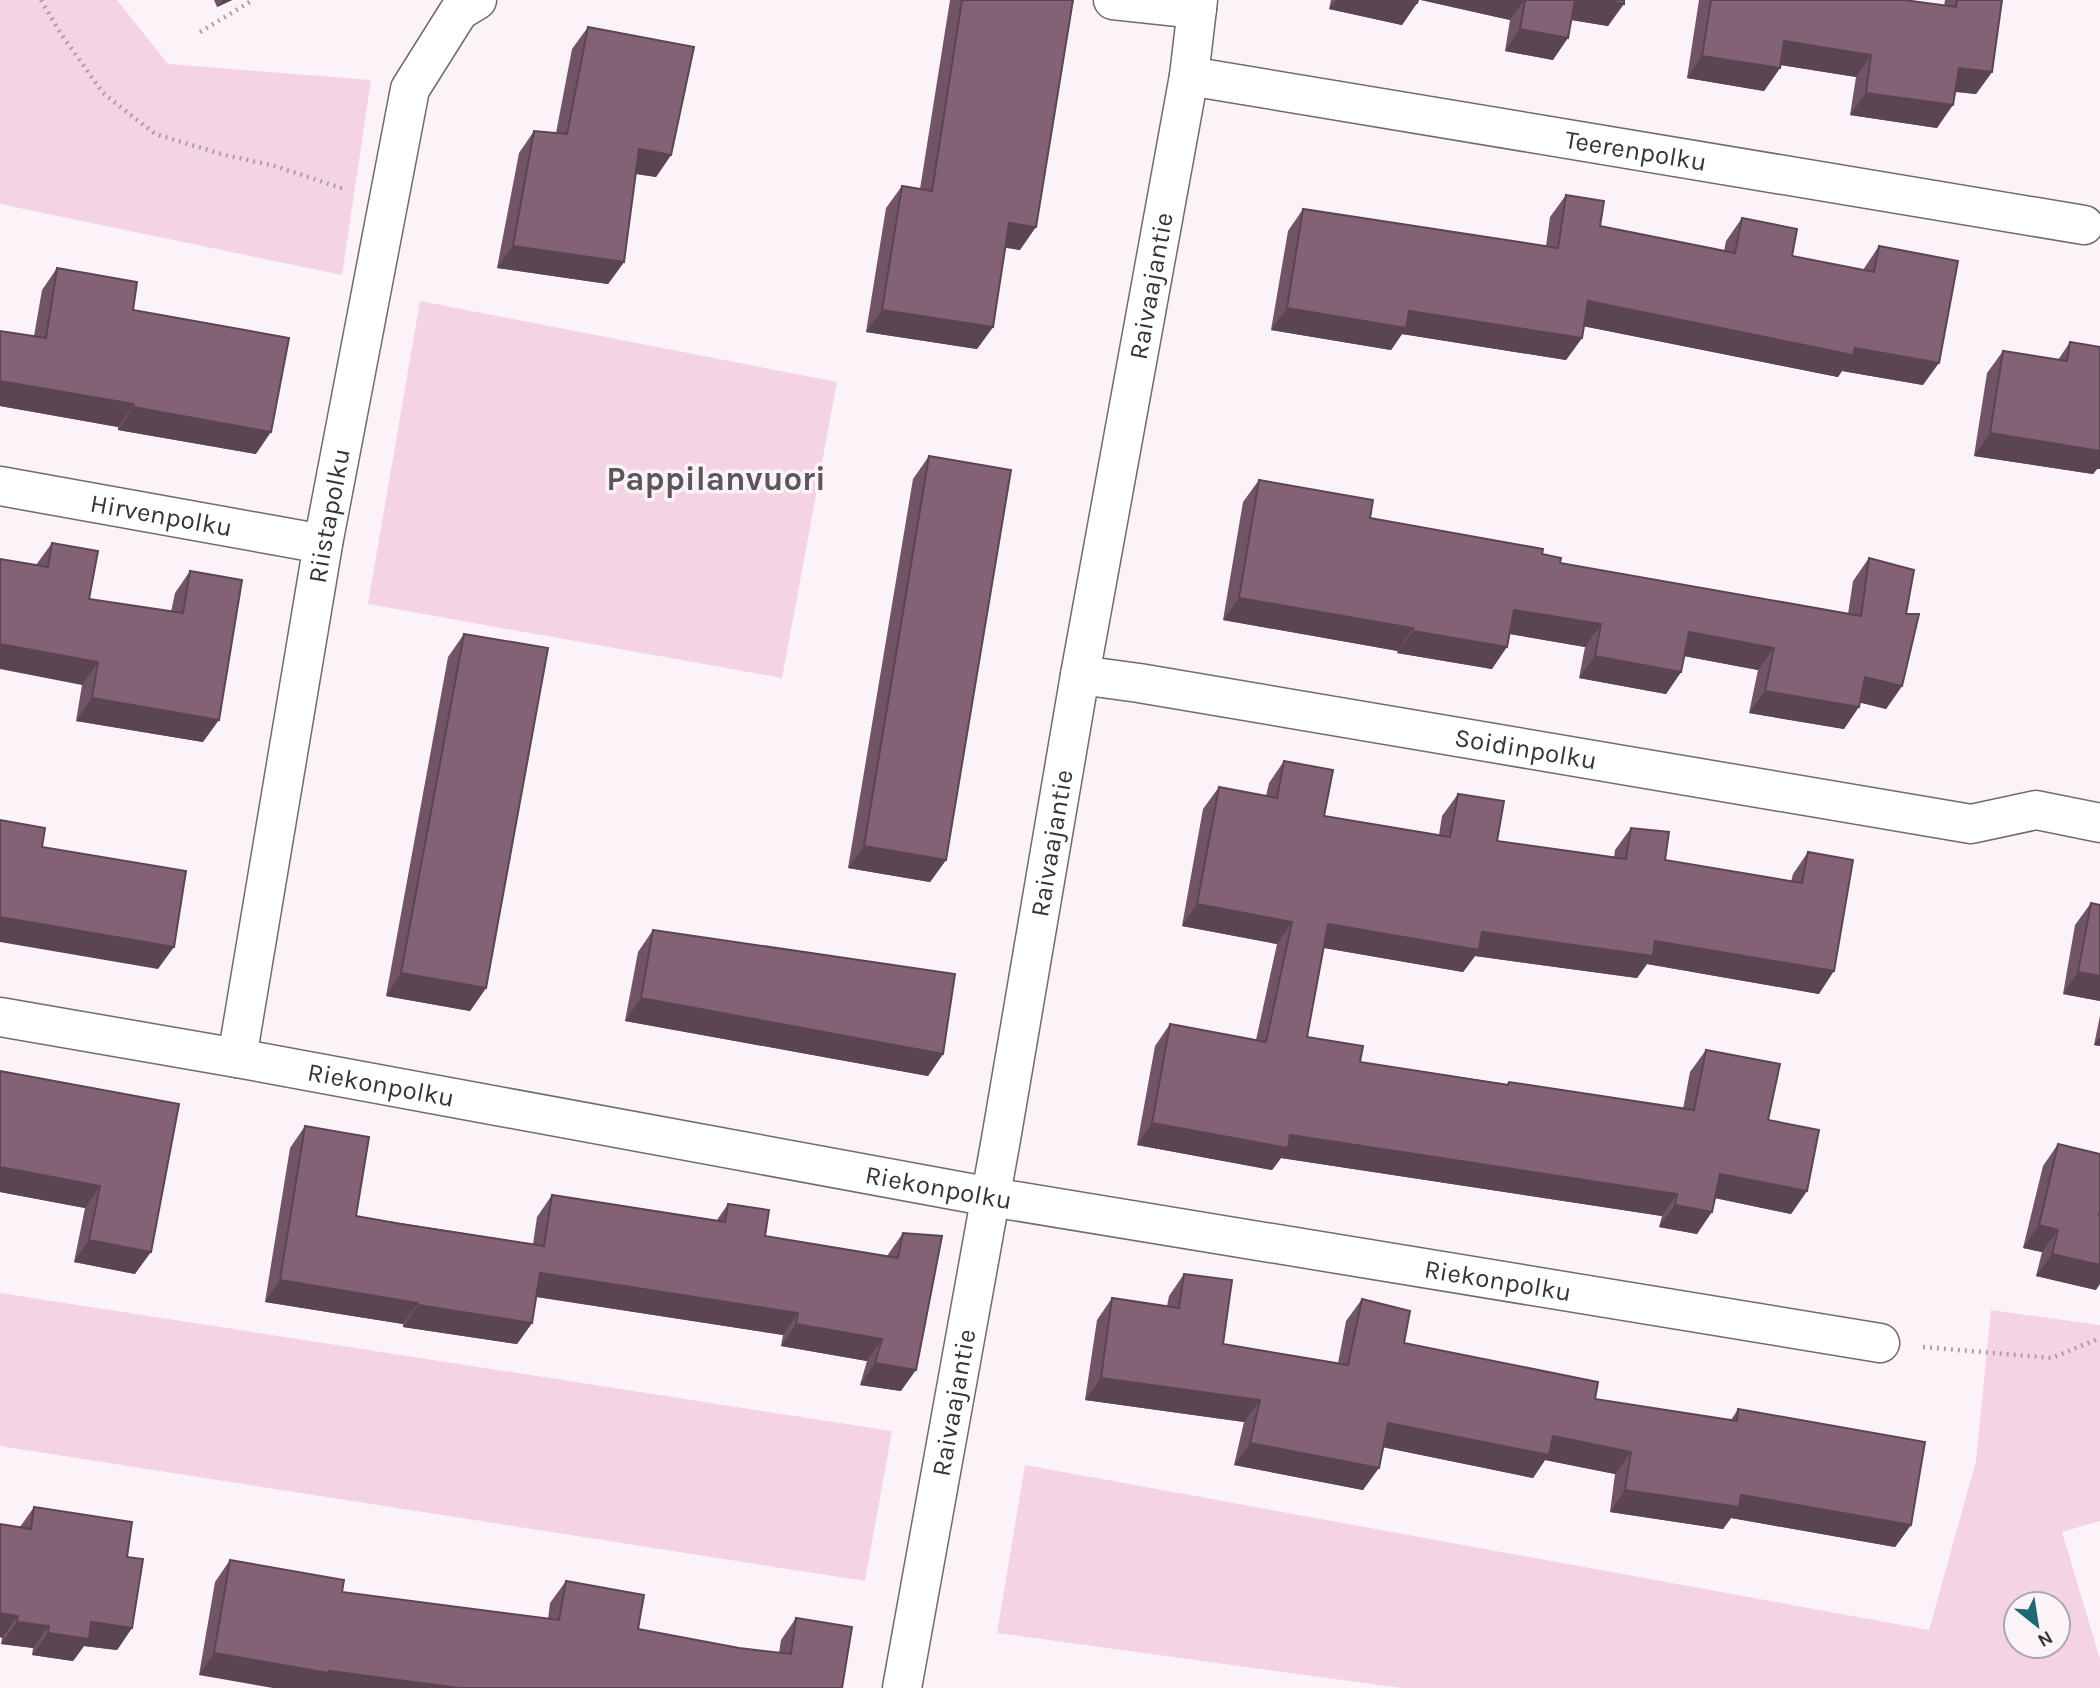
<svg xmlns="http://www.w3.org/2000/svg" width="2100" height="1688" font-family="Karla,sans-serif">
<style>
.green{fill:#f4d3e5;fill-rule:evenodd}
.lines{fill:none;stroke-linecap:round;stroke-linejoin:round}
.minor-casing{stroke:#706a6d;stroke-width:41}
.path{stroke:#a8a2a6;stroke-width:4.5;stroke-dasharray:2 5;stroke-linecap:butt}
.minor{stroke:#fff;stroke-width:38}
.wall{fill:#715465}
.shaded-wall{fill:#5c4552}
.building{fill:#836275;stroke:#5c4552;stroke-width:2}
.labels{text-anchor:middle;stroke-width:7;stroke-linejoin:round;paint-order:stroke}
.street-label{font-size:26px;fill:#373436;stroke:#fbf3f7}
.district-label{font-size:33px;font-weight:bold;fill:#5c5659;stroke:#fbf3f7}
</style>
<rect width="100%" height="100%" fill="#fbf3f7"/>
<path class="green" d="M0 0H117L168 64 371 80 342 275 0 204Z
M420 301 837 382 782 678 368 604Z
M0 1293 892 1431 865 1581 0 1446Z
M1991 1310 2100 1325V1521L2062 1532 2100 1659V1688H1401L997 1633 1025 1465 1929 1630 1976 1461ZM2016 1604H2058V1646H2016Z"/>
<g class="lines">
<g class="minor-casing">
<g id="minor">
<path d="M1113 0 1197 9"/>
<path id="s1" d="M1189 76 2084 225"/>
<path id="s2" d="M0 486 323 544"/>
<path id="s3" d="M1080 675 1139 683 1971 824 2036 810 2100 823"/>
<path id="s4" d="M0 1017 237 1058 991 1197 1880 1343"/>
<path id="s5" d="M237 1058 323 544 410 89 459 11 477 0"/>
<path id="s6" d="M902 1688 1001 1139 1080 675 1189 76 1198 0"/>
</g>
</g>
<path class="path" d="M41 0 61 34 103 93 155 134 225 155 275 166 344 189
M200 32 253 0
M1923 1347 2052 1358 2100 1338"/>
<use href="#minor" class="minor"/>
</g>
<path class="wall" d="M214 0H232L217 7Z
M950 0H1073L1020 250 1006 247 993 327 977 349 866 332 886 208 902 186 920 189Z
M1331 0H1418L1417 3 1402 25 1329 9Z
M1421 0H1624L1608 26 1571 20 1553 60 1505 51 1510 20Z
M1699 0H1904L1944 6 1945 0H2002L1992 72 1976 94 1955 92 1937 128 1850 115 1856 77 1780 65V68L1764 91 1687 78Z
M588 27 671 155 656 177 636 174 624 262 608 284 497 268 519 153 534 131 556 133 572 49Z
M1566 195 1600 226 1724 251 1726 241 1742 218 1792 256 1863 270 1879 246 1923 385 1842 371 1838 377 1584 326 1582 338 1566 360 1402 334 1391 350 1271 330 1288 231 1303 209 1546 246 1550 217Z
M57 268 133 310 256 454 118 430V427L0 406V331L34 336 42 290Z
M2070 342 2097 469 2093 474 1974 456 1987 373 2003 351 2058 360Z
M929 456 946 860 930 882 848 868 913 479Z
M1259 480 1370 518 1542 554 1560 563 1848 614 1853 581 1869 558 1906 614 1902 686 1886 709 1860 702 1844 729 1749 713 1758 670 1684 656 1681 672 1666 694 1579 678 1585 647 1510 634 1492 669 1397 653 1398 651 1223 620 1243 502Z
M52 543 89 599 171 612 175 593 190 571 203 742 76 721 82 685 36 565Z
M464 634 486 988 470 1011 386 996 448 657Z
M1284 761 1324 816 1439 835 1442 816 1458 794 1497 841 1614 857 1615 850 1631 828 1665 860 1791 882 1793 874 1808 852 1819 994 1647 964 1637 978 1475 956 1463 972 1324 948 1307 1037 1360 1062 1507 1084 1509 1082 1683 1109 1690 1072 1706 1050 1768 1120 1807 1191 1791 1214 1715 1198 1697 1234 1659 1227 1662 1216 1281 1158 1272 1170 1137 1145 1155 1046 1170 1024 1256 1040 1277 944 1182 926 1203 809 1219 787 1266 796 1269 783Z
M2091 903 2100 1001 2063 994 2075 925Z
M653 930 943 1054 928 1076 625 1021 638 952Z
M2100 1016V1046L2094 1045Z
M179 1104 135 1274 74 1262 85 1208 0 1192Z
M305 1126 356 1216 533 1244 537 1217 552 1195 717 1220 728 1204 765 1236 887 1256 903 1233 901 1391 860 1385 867 1361 781 1346 783 1335 536 1297 532 1323 517 1344 403 1327V1324L265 1302 290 1148Z
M2058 1144 2099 1215 2096 1290 2036 1276 2042 1252 2023 1248 2043 1166Z
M1184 1274 1223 1344 1338 1363 1346 1321 1362 1299 1404 1343 1595 1399 1731 1420 1738 1409 1911 1525 1895 1547 1731 1518 1723 1529 1610 1512 1615 1474 1545 1460 1533 1478 1383 1447 1363 1490 1234 1465 1244 1422 1085 1400 1097 1320 1112 1298 1167 1306 1169 1296Z
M34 1507 127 1557 132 1628 117 1650 84 1646 73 1661 32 1655 33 1648 1 1644 2 1638 0 1637V1524L20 1527Z
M230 1560 342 1592 548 1619 550 1603 566 1581 638 1629 739 1648 779 1653 781 1640 796 1618 842 1688 199 1675 215 1582Z"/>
<path class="shaded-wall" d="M223 0H232L217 7Z
M1336 0H1403L1417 3 1402 25 1329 9Z
M1421 0H1524L1510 20Z
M1572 0H1602L1624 4 1608 26 1560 18Z
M1520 29 1568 38 1553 60 1505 51Z
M1784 41 1871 55 1856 77 1769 63Z
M1702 56 1780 68 1764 91 1687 78Z
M1959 68 1992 72 1976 94 1943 90Z
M1866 93 1953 105 1937 128 1850 115Z
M639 149 671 155 656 177 624 172Z
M1009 223 1036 227 1020 250 994 246Z
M513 246 624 262 608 284 497 268Z
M1588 301 1855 348 1939 363 1923 385 1842 371 1838 377 1572 324Z
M1287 308 1409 311 1582 338 1566 360 1402 334 1391 350 1271 330Z
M882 310 993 327 977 349 866 332Z
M0 381 134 404 118 427 0 406Z
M133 407 271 432 256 454 118 430Z
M1990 433 2100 451V469H2097L2093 474 1974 456Z
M1239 598 1413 628 1398 651 1223 620Z
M1514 610 1601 624 1585 647 1498 632Z
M1413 631 1507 647 1492 669 1397 653Z
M1689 632 1774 648 1758 670 1673 654Z
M0 644 98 662 82 685 0 669Z
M1595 656 1681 672 1666 694 1579 678Z
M1865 677 1902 686 1886 709 1849 700Z
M1765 691 1859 707 1844 729 1749 713Z
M92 698 219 720 203 742 76 721Z
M864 846 946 860 930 882 848 868Z
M1197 904 1292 922 1277 944 1182 926Z
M0 917 174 947 158 969 0 942Z
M1328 924 1655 941 1834 971 1819 994 1647 964 1637 978 1475 956 1463 972 1313 946Z
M2078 972 2100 976V1001L2063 994Z
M401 973 486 988 470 1011 386 996Z
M641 998 943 1054 928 1076 625 1021Z
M2100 1037V1046L2094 1045Z
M1152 1123 1290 1135 1677 1194 1662 1216 1281 1158 1272 1170 1137 1145Z
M0 1167 100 1186 85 1208 0 1192Z
M1720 1174 1807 1191 1791 1214 1705 1196Z
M1675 1205 1712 1212 1697 1234 1659 1227Z
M2039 1225 2058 1230 2042 1252 2023 1248Z
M89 1240 151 1252 135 1274 74 1262Z
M2052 1254 2100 1265V1284L2096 1290 2036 1276Z
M540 1273 798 1313 783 1335 525 1295Z
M280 1280 418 1303 403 1324 265 1302Z
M418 1305 532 1323 517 1344 403 1327Z
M796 1324 882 1339 867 1361 781 1346Z
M875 1363 916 1370 901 1391 860 1385Z
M1101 1378 1260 1400 1244 1422 1085 1400Z
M1388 1423 1553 1436 1631 1452 1615 1474 1545 1460 1533 1478 1372 1445Z
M1250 1443 1379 1468 1363 1490 1234 1465Z
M1625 1490 1741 1495 1911 1525 1895 1547 1731 1518 1723 1529 1610 1512Z
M0 1613 18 1616 2 1638 0 1637Z
M17 1622 49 1626 33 1648 1 1644Z
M91 1622 132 1628 117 1650 84 1646 73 1661 32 1655 48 1633Z
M214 1653 329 1671 459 1688H273L199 1675Z"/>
<path class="building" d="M962 0H1073L1036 227 1009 223 993 327 882 310 902 186 932 191Z
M1403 0H1418L1417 3Z
M1525 0H1575L1568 38 1520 29Z
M1602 0H1624V4Z
M1711 0H1904L1956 7 1957 0H2002L1992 72 1959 68 1953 105 1866 93 1871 55 1784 41 1780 68 1702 56Z
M588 27 694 47 671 155 639 149 624 262 513 246 534 131 567 134Z
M1566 195 1604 201 1600 226 1735 253 1742 218 1797 229 1792 256 1874 272 1879 246 1958 261 1939 363 1855 348 1853 355 1588 301 1582 338 1409 311 1406 328 1287 308 1303 209 1558 248Z
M57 268 137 282 133 310 289 338 271 432 133 407 134 404 0 381V331L46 338Z
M2070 342 2100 347V451L1990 433 2003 351 2067 361Z
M929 456 1011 470 946 860 864 846Z
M1259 480 1373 500 1370 518 1543 549 1542 554 1561 558 1560 563 1861 616 1869 558 1914 570 1906 614H1919L1902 686 1865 677 1859 707 1765 691 1774 648 1689 632 1681 672 1595 656 1601 624 1514 610 1507 647 1413 631V628L1239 598Z
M52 543 98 551 89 599 183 613 190 571 242 580 219 720 92 698 98 662 0 644V559L48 567Z
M464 634 548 648 486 988 401 973Z
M1284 761 1333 770 1324 816 1450 837 1458 794 1504 801 1497 841 1626 859 1631 828 1669 832 1665 860 1802 883 1808 852 1853 860 1834 971 1655 941 1653 956 1482 932 1479 950 1328 924 1307 1037 1363 1046 1360 1062 1508 1085 1509 1082 1694 1110 1706 1050 1780 1064 1768 1120 1819 1130 1807 1191 1720 1174 1712 1212 1675 1205 1677 1194 1290 1135 1288 1148 1152 1123 1170 1024 1266 1042 1292 922 1197 904 1219 787 1277 798Z
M0 820 45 828 42 847 186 871 174 947 0 917Z
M2091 903 2100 905V976L2078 972Z
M653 930 955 974 943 1054 641 998Z
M0 1071 179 1104 151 1252 89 1240 100 1186 0 1167Z
M305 1126 369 1137 356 1216 401 1224 544 1246 552 1195 725 1222 728 1204 769 1210 765 1236 898 1258 903 1233 942 1236 916 1370 875 1363 882 1339 796 1324 798 1313 540 1273 532 1323 418 1305V1303L280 1280Z
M2058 1144 2100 1154V1211L2099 1215 2100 1216V1265L2052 1254 2058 1230 2039 1225Z
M1184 1274 1232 1280 1223 1344 1348 1365 1362 1299 1410 1311 1404 1343 1598 1382 1595 1399 1737 1421 1738 1409 1925 1442 1911 1525 1741 1495 1739 1507 1625 1490 1631 1452 1553 1436 1549 1455 1388 1423 1379 1468 1250 1443 1260 1400 1101 1378 1112 1298 1179 1308Z
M34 1507 132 1522 127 1557 143 1559 132 1628 91 1622 89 1639 48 1633 49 1626 17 1622 18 1616 0 1613V1524L31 1529Z
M230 1560 344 1580 342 1592 559 1620 566 1581 644 1595 638 1629 739 1648 791 1654 796 1618 852 1627 842 1688H459L329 1671V1673L214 1653Z"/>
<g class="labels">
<g class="street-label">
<text dy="9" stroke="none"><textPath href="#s1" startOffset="453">Teerenpolku</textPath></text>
<text dy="9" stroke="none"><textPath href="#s6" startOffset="1424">Raivaajantie</textPath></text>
<text dy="9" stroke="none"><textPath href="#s2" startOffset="164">Hirvenpolku</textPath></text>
<text dy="9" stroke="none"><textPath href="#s5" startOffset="550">Riistapolku</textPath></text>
<text dy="9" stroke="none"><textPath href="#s3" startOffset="452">Soidinpolku</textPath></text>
<text dy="9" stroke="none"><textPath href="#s6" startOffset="858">Raivaajantie</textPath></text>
<text dy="9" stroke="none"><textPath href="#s4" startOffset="387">Riekonpolku</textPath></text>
<text dy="9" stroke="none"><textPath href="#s4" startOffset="954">Riekonpolku</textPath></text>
<text dy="9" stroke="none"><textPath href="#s4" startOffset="1521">Riekonpolku</textPath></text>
<text dy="9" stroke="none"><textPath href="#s6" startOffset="290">Raivaajantie</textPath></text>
</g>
<g class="district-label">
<text x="716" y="490">Pappilanvuori</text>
</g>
</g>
<g transform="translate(2037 1625) rotate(150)"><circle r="33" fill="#fbf3f7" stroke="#ada7aa" stroke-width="2"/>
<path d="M0-5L12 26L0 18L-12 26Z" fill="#1f6875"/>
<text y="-10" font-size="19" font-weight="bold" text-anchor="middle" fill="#373436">N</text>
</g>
</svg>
